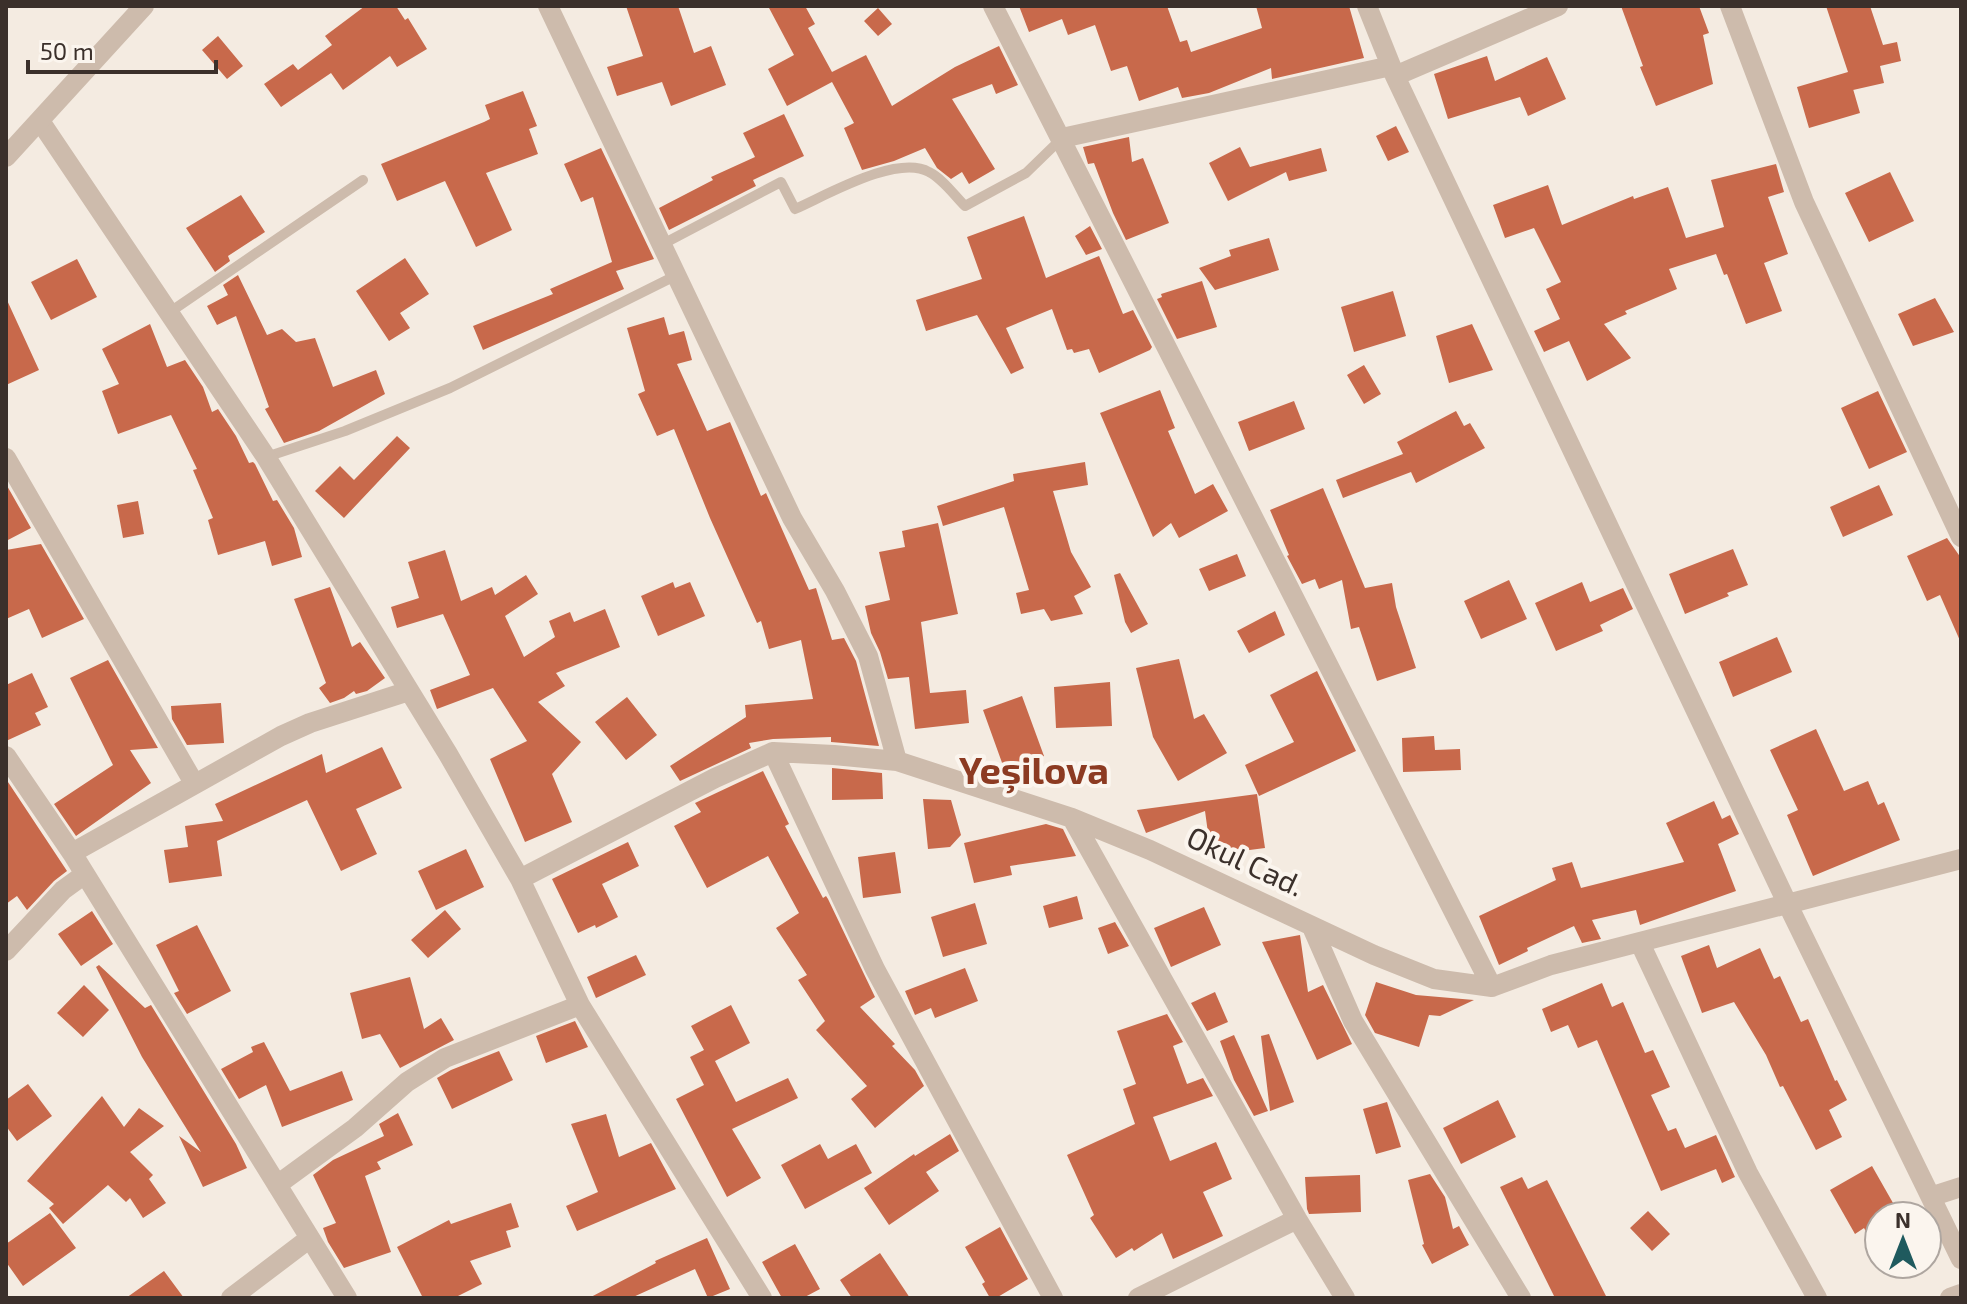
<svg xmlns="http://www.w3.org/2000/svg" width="1967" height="1304" font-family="'Exo 2',sans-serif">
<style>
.building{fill:#c8694b}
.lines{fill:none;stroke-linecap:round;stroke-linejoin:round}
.service{stroke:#cdbbac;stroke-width:10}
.minor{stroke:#cdbbac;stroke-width:20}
.tertiary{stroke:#cdbbac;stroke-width:20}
.labels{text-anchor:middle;stroke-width:8;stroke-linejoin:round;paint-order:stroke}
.street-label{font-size:30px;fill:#3b302b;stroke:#fbf5ee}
.district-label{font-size:38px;font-weight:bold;fill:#8c3b22;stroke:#fbf5ee}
</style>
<rect width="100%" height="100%" fill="#f4ebe1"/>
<path class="building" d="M365 6H396L405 20 408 18 427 49 397 67 390 56 343 90 331 73 281 107 264 84 293 64 298 70 332 45 325 36Z
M626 6H678L694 53 711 46 726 85 671 106 662 82 617 96 607 67 643 56Z
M768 6H805L815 24 808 28 832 72 866 55 892 106 955 67 999 46 1018 85 996 94 992 84 952 99 995 169 969 184 962 172 951 179 937 168 925 148 894 161 862 170 844 128 854 123 832 82 787 106 768 69 794 55Z
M1019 6H1167L1180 42 1187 40 1191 52 1262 28 1256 6H1349L1364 58 1272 79 1271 68 1209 93 1182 98 1178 87 1139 101 1127 66 1111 71 1095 25 1068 35 1062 19 1029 32Z
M1621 6H1699L1709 33 1703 35 1713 84 1656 106 1640 67 1643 66Z
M1826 6H1870L1883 45 1897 42 1901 61 1880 66 1884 83 1853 90 1849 75 1860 113 1809 128 1797 87 1848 72Z
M878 8 892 24 878 36 864 21Z
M218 36 243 66 227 79 202 50Z
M1487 56 1495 81 1547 57 1566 99 1528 116 1520 97 1448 119 1434 74Z
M523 91 537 126 529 129 538 154 486 173 512 230 476 247 445 181 397 201 381 164 484 122 490 119 485 105Z
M784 114 804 156 753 180 756 186 669 230 659 208 713 180 711 177 755 157 743 133Z
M1396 126 1409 152 1388 161 1376 136Z
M1129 137 1132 162 1143 158 1169 223 1126 240 1113 213 1094 163 1088 164 1083 147Z
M1240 147 1250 167 1321 148 1327 171 1289 181 1286 172 1228 201 1209 163Z
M601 148 654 259 616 271 624 289 483 350 473 326 553 294 550 289 612 262 593 197 581 202 564 164Z
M1776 164 1784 192 1768 197 1788 254 1764 263 1782 311 1746 324 1727 274 1724 275 1716 254 1669 269 1677 289 1625 311 1627 314 1604 324 1631 358 1587 381 1569 341 1544 352 1534 331 1560 319 1546 289 1561 282 1534 228 1505 238 1493 205 1548 185 1562 225 1633 196 1634 199 1668 187 1686 238 1724 227 1711 180Z
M1890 172 1914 221 1869 242 1845 193Z
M241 195 265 232 228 256 230 261 215 272 186 228Z
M1024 216 1046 278 1099 256 1123 314 1133 310 1152 347 1150 350 1099 373 1089 349 1074 353 1072 349 1067 350 1052 309 1006 328 1024 368 1011 374 977 315 926 331 916 300 982 279 967 237Z
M1090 226 1102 249 1086 255 1075 236Z
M1269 238 1279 270 1215 290 1199 268 1231 256 1229 250Z
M405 258 429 294 400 313 410 328 389 341 356 291Z
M77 259 97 297 51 320 31 282Z
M238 275 267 335 282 329 296 342 315 338 333 387 376 370 385 394 319 431 284 443 265 409 269 407 236 316 217 325 207 306 228 295 223 285Z
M1202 281 1217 327 1177 339 1157 299 1162 297 1161 294Z
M1393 291 1406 336 1354 352 1341 307Z
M6 298 39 370 6 385Z
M1935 298 1954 332 1913 346 1898 314Z
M664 317 669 335 684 331 692 360 677 364 707 431 730 422 761 496 766 493 809 590 816 588 832 640 844 638 856 661 879 746 831 742V737L773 739 749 743 751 748 680 781 670 766 746 717 745 705 813 699 801 640 769 649 761 621 757 623 710 518 674 429 657 436 638 394 645 391 627 328Z
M150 324 167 367 185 360 203 387 212 412 218 409 236 436 249 463 253 462 255 464 273 501 277 500 294 528 302 557 272 566 265 541 218 555 208 520 213 518 193 470 197 469 171 415 118 434 102 391 119 384 102 349Z
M1472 324 1493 370 1449 383 1436 336Z
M1364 365 1381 394 1364 404 1347 375Z
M1160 390 1175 428 1168 431 1195 494 1213 484 1228 511 1179 538 1171 523 1153 537 1100 413Z
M1878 391 1907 452 1869 469 1841 408Z
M1294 401 1305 429 1249 451 1238 422Z
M1456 411 1464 426 1470 423 1485 448 1416 483 1411 472 1343 498 1336 480 1403 454 1397 442Z
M397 436 410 448 344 518 315 491 340 466 354 480Z
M1085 462 1088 485 1053 491 1071 552 1091 587 1074 596 1083 614 1051 621 1044 609 1021 614 1016 593 1029 590 1004 507 943 526 937 506 1014 481 1013 474Z
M6 484 31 528 6 541Z
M1879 485 1893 515 1843 537 1830 507Z
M1323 488 1365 588 1392 583 1396 607 1416 668 1377 681 1359 627 1351 629 1342 580 1319 589 1315 579 1302 584 1287 556 1289 555 1270 510Z
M138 501 144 534 123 538 117 505Z
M938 523 958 614 921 622 930 693 966 690 969 723 915 729 909 677 888 679 880 652 871 633 865 606 890 600 879 552 905 547 902 531Z
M1947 538 1961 558V643L1940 595 1927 601 1907 556Z
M41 544 84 619 42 638 29 609 6 619V550Z
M1733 549 1748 585 1727 593 1729 596 1685 614 1669 574Z
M445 550 461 601 492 587 495 595 526 575 538 594 505 616 524 657 555 637 549 621 570 612 574 622 605 609 620 647 556 673 565 686 538 702 581 742 552 774 572 822 525 842 490 759 527 741 493 688 437 709 430 690 470 675 443 614 397 628 391 607 419 598 408 562Z
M1237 554 1246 576 1209 591 1199 569Z
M1120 573 1148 624 1131 633 1125 622 1114 575Z
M1509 580 1527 619 1481 639 1464 601Z
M673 582 675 588 690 582 705 616 658 636 641 596Z
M1582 582 1590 602 1623 588 1633 609 1600 625 1603 631 1556 651 1535 603Z
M330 587 352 647 360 642 385 678 367 691 356 694 354 691 344 698 330 703 319 688 326 683 294 599Z
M1275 611 1285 635 1249 653 1237 631Z
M1777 637 1792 672 1733 697 1719 662Z
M1179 659 1194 719 1204 714 1227 753 1178 781 1153 737 1136 668Z
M108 660 158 748 130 750 151 783 76 836 54 804 113 765 70 678Z
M1317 671 1356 751 1259 796 1245 765 1294 742 1270 695Z
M32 673 48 707 35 713 41 725 6 741V685Z
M1110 682 1112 726 1056 728 1054 687Z
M1022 696 1044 756 1005 771 983 710Z
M627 697 657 735 626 760 595 722Z
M221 703 224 743 187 745 172 719 171 706Z
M1816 729 1844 791 1868 781 1878 805 1884 802 1900 840 1813 876 1787 815 1798 810 1770 750Z
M1434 736 1435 750 1460 749 1461 770 1403 772 1402 738Z
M382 747 402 788 356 809 377 854 341 871 307 800 217 841 222 876 169 883 164 850 188 847 185 826 223 821 215 804 322 754 326 773Z
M832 768 882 773 883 799 832 800Z
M763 771 789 824 785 826 823 898 826 896 828 899 875 997 860 1007 895 1044 892 1046 915 1070 924 1086 875 1128 851 1099 867 1086 816 1030 825 1021 798 980 807 975 776 928 799 913 768 856 707 888 674 826 701 812 695 803Z
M6 779 67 871 54 881 27 910 17 896 6 904Z
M1257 794 1265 848 1211 855 1205 811 1146 833 1137 810Z
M923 799 951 800 961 835 950 847 928 849Z
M1714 801 1722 819 1730 815 1739 834 1718 844 1736 891 1640 925 1636 910 1592 920 1601 939 1582 943 1574 926 1527 948 1528 951 1499 965 1479 916 1556 880 1552 868 1572 862 1581 888 1684 862 1666 823Z
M1046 824 1063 829 1076 856 1010 866 1012 875 974 883 964 843Z
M628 842 639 866 602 884 618 917 596 928 595 925 578 933 552 879Z
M466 849 484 887 436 910 418 871Z
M895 852 901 893 863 898 858 857Z
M1077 896 1083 919 1049 928 1043 906Z
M975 903 987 944 943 957 931 917Z
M1204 907 1221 945 1171 967 1154 928Z
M445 910 461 929 428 958 411 940Z
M92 911 113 944 81 966 58 934Z
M1115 922 1129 946 1108 954 1098 928Z
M197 925 231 991 187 1014 174 993 179 991 156 945Z
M1300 935 1308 992 1323 985 1352 1044 1317 1060 1262 942Z
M1709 945 1717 968 1760 948 1774 979 1780 976 1801 1022 1808 1019 1835 1081 1837 1080 1847 1100 1829 1110 1842 1137 1816 1150 1783 1086 1780 1087 1766 1055 1734 1002 1702 1013 1681 956Z
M636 955 646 975 596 998 587 977Z
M99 965 145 1008 151 1005 236 1144 247 1168 203 1187 179 1136 201 1152 142 1057 96 967Z
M965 968 978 1001 935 1018 931 1008 915 1015 905 991Z
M410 977 424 1029 441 1018 454 1040 400 1068 380 1034 362 1039 350 993Z
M1376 982 1416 995 1474 1000 1440 1016 1429 1015 1419 1047 1375 1033 1365 1015Z
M1602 983 1612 1007 1623 1002 1645 1053 1653 1050 1670 1087 1651 1095 1668 1131 1676 1128 1685 1148 1716 1135 1735 1177 1722 1183 1716 1169 1661 1191 1597 1040 1578 1048 1568 1025 1551 1032 1542 1009Z
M84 985 109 1010 83 1037 57 1013Z
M1215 992 1228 1022 1207 1031 1191 1003Z
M731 1005 750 1043 715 1061 736 1102 788 1078 798 1098 732 1129 761 1178 727 1197 676 1099 704 1085 690 1057 704 1050 691 1026Z
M1167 1014 1183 1042 1173 1046 1187 1084 1203 1078 1213 1096 1153 1117 1170 1161 1216 1142 1232 1179 1203 1192 1223 1236 1173 1259 1162 1233 1134 1251 1132 1248 1116 1258 1090 1218 1094 1215 1067 1155 1135 1124 1123 1089 1136 1084 1117 1031Z
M575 1021 588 1047 546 1063 536 1036Z
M1269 1034 1294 1102 1270 1111 1261 1036Z
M1234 1035 1268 1111 1254 1116 1234 1080 1220 1041Z
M264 1042 290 1091 342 1071 353 1100 282 1127 266 1085 239 1099 221 1069 253 1052 251 1047Z
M499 1051 513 1080 452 1109 437 1078 451 1070Z
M28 1084 52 1116 17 1141 6 1126V1100Z
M102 1096 124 1127 139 1108 164 1126 130 1152 153 1175 149 1179 166 1203 143 1218 130 1198 126 1202 108 1185 63 1224 49 1208 54 1204 27 1181Z
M1498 1100 1516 1137 1461 1164 1443 1128Z
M1387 1102 1401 1147 1376 1154 1363 1109Z
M398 1113 413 1145 377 1162 381 1169 365 1176 391 1252 344 1268 328 1242 323 1228 336 1223 313 1175 333 1160 384 1136 379 1124Z
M606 1114 619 1157 651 1143 676 1189 577 1231 566 1206 598 1192 571 1124Z
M950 1134 959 1151 926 1172 939 1191 889 1225 864 1188 914 1154 915 1156Z
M820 1144 828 1159 856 1144 872 1173 805 1209 781 1165Z
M1872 1166 1897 1210 1886 1216H1879V1255L1864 1228 1855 1234 1830 1190Z
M1430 1174 1445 1197 1453 1229 1459 1226 1469 1245 1432 1264 1422 1245 1424 1244 1408 1180Z
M1360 1175 1361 1212 1309 1214 1307 1209 1305 1177Z
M1522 1177 1528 1189 1547 1180 1607 1298H1555L1500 1187Z
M511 1203 519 1227 506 1231 511 1247 470 1261 482 1284 454 1298H423L397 1247 449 1220 451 1224Z
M1648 1211 1670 1234 1652 1251 1630 1228Z
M50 1213 76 1248 23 1286 6 1262V1244Z
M1000 1227 1028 1279 996 1298H990L982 1284 985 1282 965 1247Z
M707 1238 730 1289 708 1298 695 1269 631 1298H589L656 1263 655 1261Z
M795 1244 820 1289 803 1298H782L762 1262Z
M880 1253 910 1298H852L840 1280Z
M164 1271 184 1298H126Z"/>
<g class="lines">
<path class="service" d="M661 245 781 182 795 209C827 195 897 154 929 172 943 179 954 195 965 206L1026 173 1061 139
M170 312 363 180
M266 457 345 431 450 388 675 276"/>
<path class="minor" d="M548 6 792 518 835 591 868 656 897 761
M993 6 1492 987
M1367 6 1395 76 1788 905 1961 1259
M1730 6 1804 202 1961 537
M1395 76 1558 6
M40 121 266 457 448 754 520 879 580 1005 762 1298
M1062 138 1391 66
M6 458 194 783
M773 752 875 969 1053 1298
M6 756 72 853 347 1298
M1072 818 1297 1219 1345 1298
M72 853 281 736 310 723 409 691
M520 879 715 778 773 752 834 755 897 761 1072 818 1150 850 1374 955 1434 979 1492 987 1551 965 1961 859
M1312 927 1353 1021 1521 1298
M1640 943 1748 1173 1817 1298
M6 951 63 890 85 874
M277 1185 355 1128 407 1082 445 1058 580 1005
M1933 1196 1961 1187
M231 1298 310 1238
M1138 1298 1297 1219
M1950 1298 1961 1294"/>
<path class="tertiary" d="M6 157 144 6"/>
</g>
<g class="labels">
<g class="street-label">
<text transform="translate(1245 862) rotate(25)" y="10">Okul Cad.</text>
</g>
<g class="district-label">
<text x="1034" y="784">Yeşilova</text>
</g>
</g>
<rect width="1967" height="1304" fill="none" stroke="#3b302b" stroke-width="16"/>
<g transform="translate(1903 1240)"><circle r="38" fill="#fbf5ee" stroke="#aea6a0" stroke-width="2"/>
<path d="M0-6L14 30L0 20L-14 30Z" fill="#1f5a5e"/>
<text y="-12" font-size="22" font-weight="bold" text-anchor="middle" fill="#3b302b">N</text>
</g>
<path d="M28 60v12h188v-12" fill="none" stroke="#3b302b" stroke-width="4"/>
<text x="40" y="60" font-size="24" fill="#3b302b" stroke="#fbf5ee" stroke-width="6" paint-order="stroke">50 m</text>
</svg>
